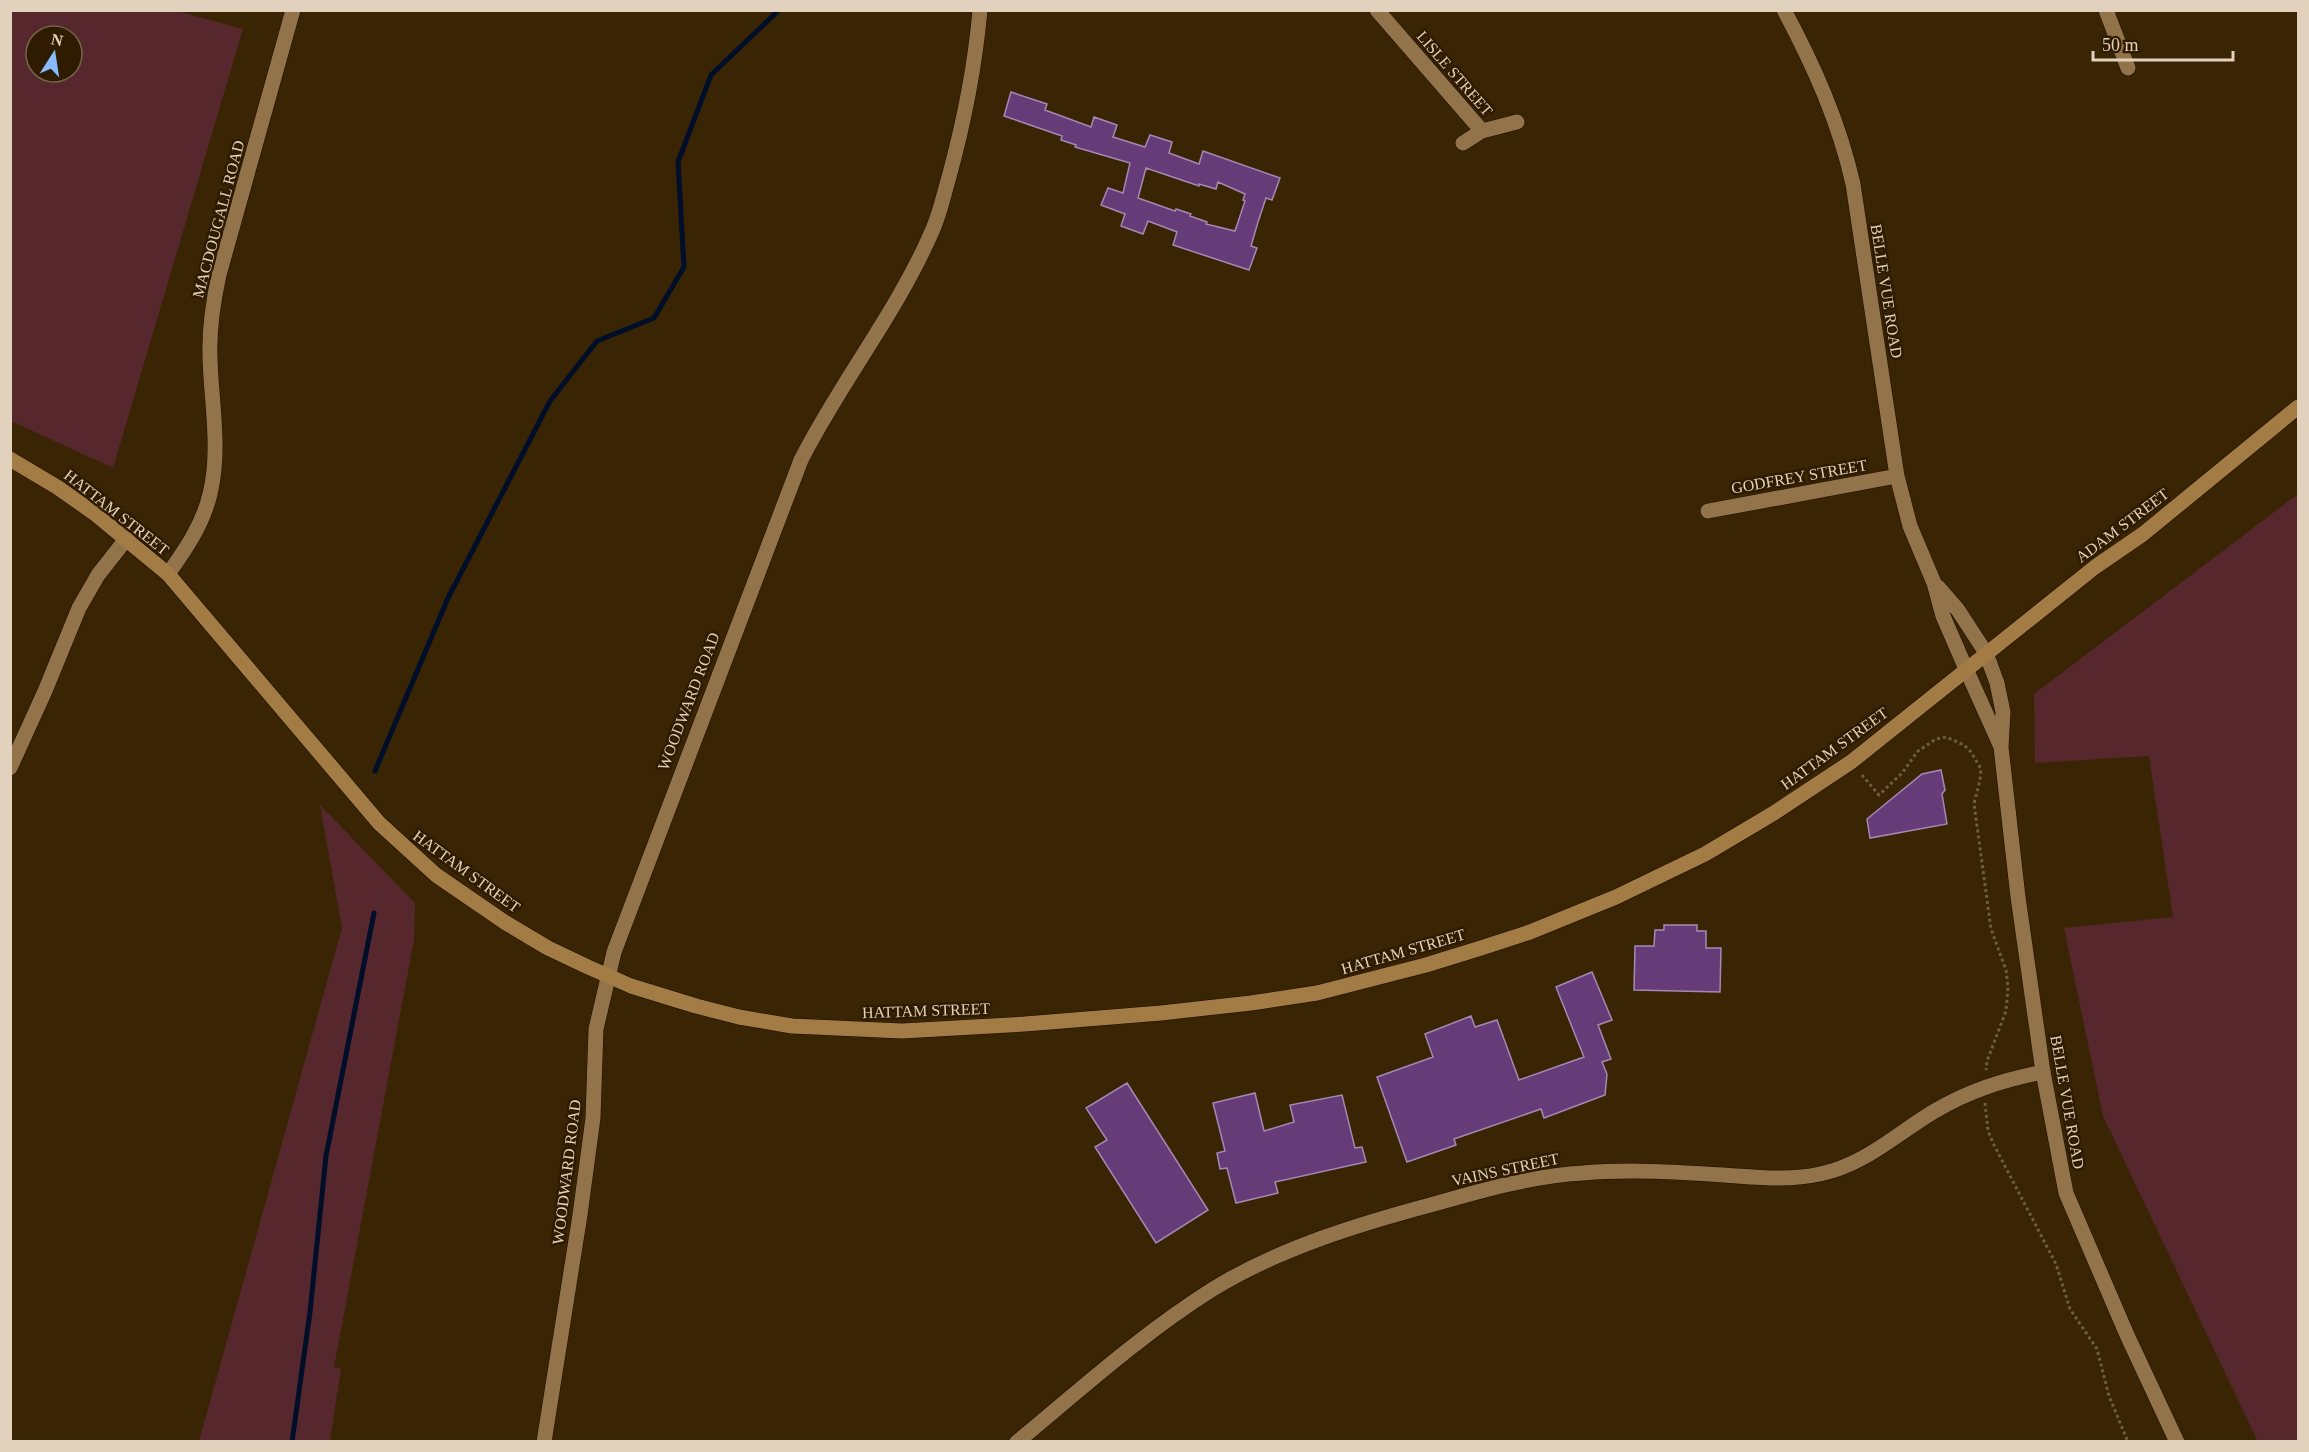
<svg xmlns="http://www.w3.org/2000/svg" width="2309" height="1452" font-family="Georgia,serif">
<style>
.green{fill:#56282d;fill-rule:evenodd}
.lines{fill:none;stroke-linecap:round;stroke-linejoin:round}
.stream{stroke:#000e2a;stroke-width:5}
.building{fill:#653c78;stroke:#a589b4;stroke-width:1.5;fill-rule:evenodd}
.minor-casing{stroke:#1c0e00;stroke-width:16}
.tertiary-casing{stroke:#1c0e00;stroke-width:16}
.secondary-casing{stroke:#1c0e00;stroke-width:16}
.path{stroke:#705d40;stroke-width:3;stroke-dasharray:3 3;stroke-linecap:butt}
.minor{stroke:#92734a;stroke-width:15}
.tertiary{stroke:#92734a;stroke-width:15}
.secondary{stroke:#a37c45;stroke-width:15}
.labels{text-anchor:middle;stroke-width:5;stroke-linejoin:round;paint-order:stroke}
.street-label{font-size:16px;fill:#e2d1bc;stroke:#2f1b00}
</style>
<rect width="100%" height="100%" fill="#392404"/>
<path class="green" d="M11 10 177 11 243 29 113 468 11 421ZM36 36H72V72H36Z
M2298 494V1441L2258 1442 2103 1116 2064 928 2173 917 2149 756 2035 763 2034 694Z
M320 805 415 903 414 940 334 1367 341 1369 330 1441H199L342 928Z"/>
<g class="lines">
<path class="stream" d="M375 771 448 598 550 401 597 341 654 318 684 267 678 162 711 75 779 10
M292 1442 310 1312 326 1156 374 913"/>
</g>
<path class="building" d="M1011 92 1047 104 1045 110 1091 127 1094 117 1117 125 1113 137 1145 147 1150 135 1172 142 1169 153 1199 164 1203 151 1280 178 1272 200 1266 198 1258 222 1251 246 1257 248 1249 270 1173 245 1177 232 1148 221 1143 234 1121 226 1125 214 1101 205 1108 188 1123 193 1130 163 1075 147 1076 145 1061 140 1062 136 1004 116ZM1146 168 1199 186V184L1216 189 1218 182 1245 194 1243 200 1245 201 1235 231 1206 224 1207 222 1190 216 1191 214 1176 209 1175 211 1138 198Z
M1941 770 1945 790 1942 794 1947 824 1870 838 1867 819 1922 774Z
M1664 925H1697V931H1706V948H1721L1720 992 1634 990 1635 946H1654L1655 930H1664Z
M1592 972 1612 1020 1598 1025 1611 1059 1602 1062 1607 1074 1605 1095 1544 1118 1541 1109 1454 1139 1456 1145 1407 1162 1377 1077 1433 1057 1425 1034 1471 1016 1475 1027 1497 1020 1519 1080 1584 1057 1556 987Z
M1127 1083 1208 1210 1156 1243 1095 1147 1107 1140 1086 1108Z
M1255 1093 1264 1131 1294 1122 1290 1105 1342 1095 1355 1148 1362 1147 1366 1162 1275 1182 1278 1193 1236 1203 1227 1168 1220 1169 1217 1153 1225 1151 1213 1103Z"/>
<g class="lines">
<g class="minor-casing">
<path id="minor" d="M1377 10 1482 131
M1784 10C1814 66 1839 122 1853 184L1897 476 1910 526 1934 583 1943 616 1966 669
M2106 10 2128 68
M1463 143 1482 131 1517 122
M1708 511 1897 476
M168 574C186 549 203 524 210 494 221 449 211 402 210 357 209 329 213 302 219 275L293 10
M1938 587 1958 610 1986 653
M544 1442 580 1215 593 1118 596 1029 614 952 801 460C841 381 898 311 933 229 940 213 944 194 949 177 964 122 975 67 980 10
M1017 1442C1081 1389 1143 1333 1213 1289 1280 1248 1359 1224 1434 1204 1483 1190 1532 1176 1583 1173 1630 1169 1677 1172 1724 1175 1755 1177 1789 1181 1820 1174 1864 1165 1895 1135 1933 1112 1968 1091 2003 1080 2043 1072"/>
</g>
<g class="tertiary-casing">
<path id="tertiary" d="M1986 653 1997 683 2003 712 2001 747 2018 897 2043 1072 2066 1193 2127 1335 2177 1442
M1966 669 2001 747
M10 768 45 691 79 608 98 575 127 538"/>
</g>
<g class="secondary-casing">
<path id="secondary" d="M10 459 57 487 94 513 168 574 379 823 436 875 506 923 548 948 588 967 631 986 696 1006 739 1017 792 1026 902 1031 1025 1024 1161 1013 1251 1003 1317 993 1426 965 1481 948 1530 932 1616 897 1705 854 1774 813 1851 762 2095 567 2143 534 2298 407"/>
</g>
<path class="path" d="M1862 775 1879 795 1902 773 1918 751 1936 739 1946 737 1964 745 1971 752 1981 769 1980 780 1974 804 1991 929 2006 970 2008 988 2006 1011 1987 1061 1986 1070
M1985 1103 1988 1131 1994 1145 2056 1264 2070 1309 2097 1349 2109 1396 2128 1442"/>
<use href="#minor" class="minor"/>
<use href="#tertiary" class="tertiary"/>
<use href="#secondary" class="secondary"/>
</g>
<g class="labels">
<g class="street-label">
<text transform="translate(1455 73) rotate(49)" y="6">LISLE STREET</text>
<text transform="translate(218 219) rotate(-75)" y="6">MACDOUGALL ROAD</text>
<text transform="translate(1887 291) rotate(81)" y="6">BELLE VUE ROAD</text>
<text transform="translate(1799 476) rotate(-10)" y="6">GODFREY STREET</text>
<text transform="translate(117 512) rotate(38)" y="6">HATTAM STREET</text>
<text transform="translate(2122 525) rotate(-37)" y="6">ADAM STREET</text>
<text transform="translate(688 701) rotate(-69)" y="6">WOODWARD ROAD</text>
<text transform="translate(1834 748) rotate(-36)" y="6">HATTAM STREET</text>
<text transform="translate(467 871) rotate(36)" y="6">HATTAM STREET</text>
<text transform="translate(1403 951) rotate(-16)" y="6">HATTAM STREET</text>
<text transform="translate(926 1010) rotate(-2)" y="6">HATTAM STREET</text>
<text transform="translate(2068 1102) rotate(80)" y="6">BELLE VUE ROAD</text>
<text transform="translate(1505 1169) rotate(-12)" y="6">VAINS STREET</text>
<text transform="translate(566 1172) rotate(-83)" y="6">WOODWARD ROAD</text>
</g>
</g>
<rect width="2309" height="1452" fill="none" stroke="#e2d1bc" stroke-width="24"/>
<g transform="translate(54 54) rotate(12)"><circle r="28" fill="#2f1b00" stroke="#77644b" stroke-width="1.5"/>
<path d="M0-4.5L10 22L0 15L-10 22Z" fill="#87bbfb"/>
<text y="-9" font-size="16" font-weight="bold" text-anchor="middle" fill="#e2d1bc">N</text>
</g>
<path d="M2093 51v9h140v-9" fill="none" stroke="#e2d1bc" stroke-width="3"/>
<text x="2102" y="51" font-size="18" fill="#e2d1bc" stroke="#2f1b00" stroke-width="4.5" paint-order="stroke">50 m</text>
</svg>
